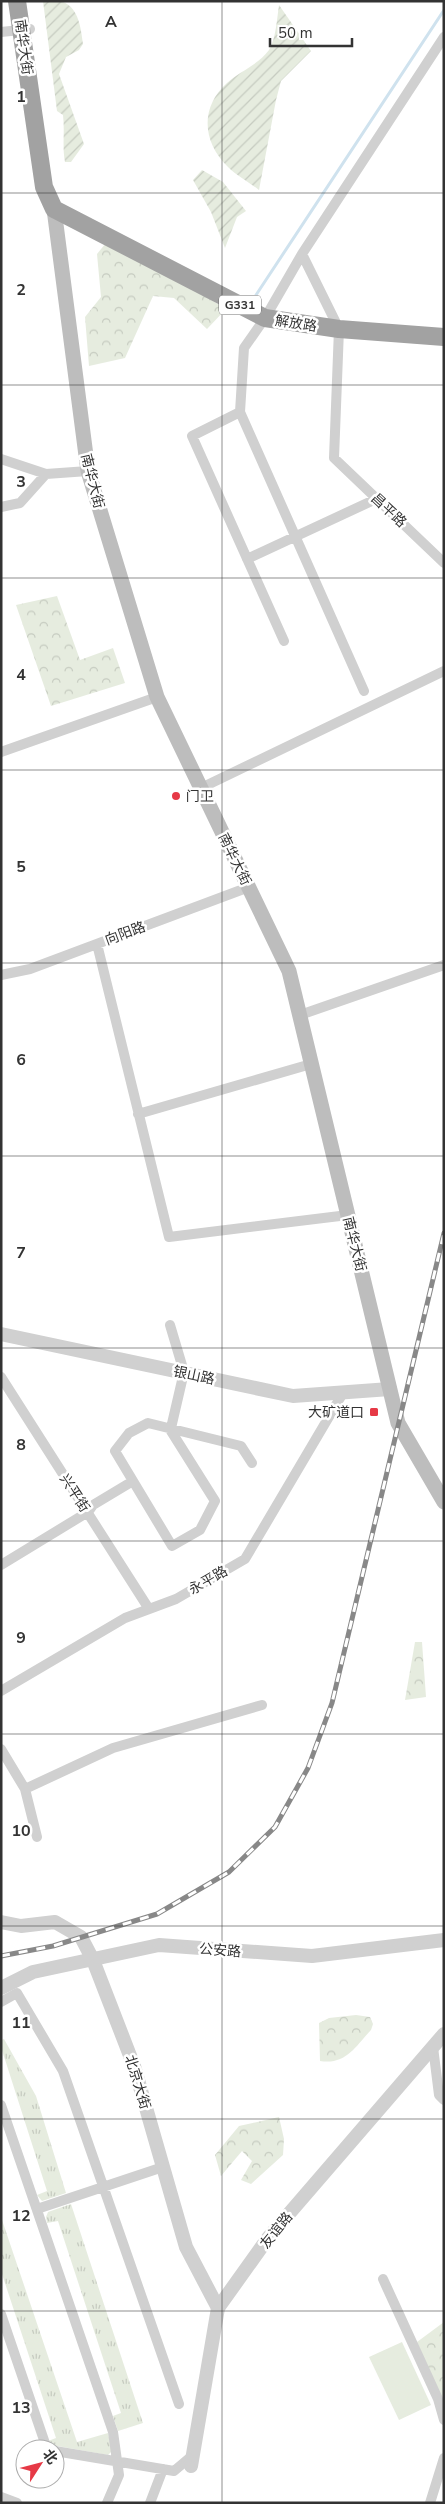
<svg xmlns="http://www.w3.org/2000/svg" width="445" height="2504" font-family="'Nunito Sans','Noto Sans SC',sans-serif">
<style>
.grass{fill:url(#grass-tufts)}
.forest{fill:url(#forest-crowns)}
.garden{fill:url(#garden-furrows)}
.pitch{fill:#e6ecdf}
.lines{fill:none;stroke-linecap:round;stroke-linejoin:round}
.stream{stroke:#cfe2ee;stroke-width:3}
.minor{stroke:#d0d0d0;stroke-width:10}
.tertiary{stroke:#d0d0d0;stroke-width:14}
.secondary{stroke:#bdbdbd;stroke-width:15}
.trunk{stroke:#a2a2a2;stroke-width:18}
.rail-casing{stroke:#888;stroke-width:5}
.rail{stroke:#fff;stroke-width:3;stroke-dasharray:9;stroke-linecap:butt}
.grid{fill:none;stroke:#333;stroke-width:1;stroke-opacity:0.55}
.poi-dot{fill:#e63946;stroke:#fff;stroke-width:2}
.labels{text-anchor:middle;stroke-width:5;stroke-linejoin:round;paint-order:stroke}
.shield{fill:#fff;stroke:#707070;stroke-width:1}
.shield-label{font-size:12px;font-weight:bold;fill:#333}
.street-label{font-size:14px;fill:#333;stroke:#fff}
.poi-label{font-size:14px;fill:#333;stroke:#fff;text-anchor:start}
.grid-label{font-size:16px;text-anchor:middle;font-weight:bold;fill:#333;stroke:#fff;stroke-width:5;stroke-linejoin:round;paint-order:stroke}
</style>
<defs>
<pattern id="grass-tufts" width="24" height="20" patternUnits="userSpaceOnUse" patternTransform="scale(1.25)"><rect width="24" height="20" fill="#e6ecdf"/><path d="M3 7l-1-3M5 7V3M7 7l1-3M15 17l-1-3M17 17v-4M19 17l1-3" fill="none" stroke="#c6cbc0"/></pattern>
<pattern id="forest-crowns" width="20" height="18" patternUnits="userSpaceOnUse" patternTransform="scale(1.25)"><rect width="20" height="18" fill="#e6ecdf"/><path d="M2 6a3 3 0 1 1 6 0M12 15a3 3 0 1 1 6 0" fill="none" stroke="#c6cbc0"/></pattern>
<pattern id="garden-furrows" width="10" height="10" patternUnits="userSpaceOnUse" patternTransform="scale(1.25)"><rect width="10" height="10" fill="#e6ecdf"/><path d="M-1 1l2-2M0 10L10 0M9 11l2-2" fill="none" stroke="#c6cbc0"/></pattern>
</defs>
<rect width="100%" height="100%" fill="#fff"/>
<path class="grass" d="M4 2039 36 2096 66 2193 42 2201 37 2195 47 2191 1 2047V2040Z
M71 2204 143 2423 118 2431 113 2416 121 2413 58 2221 47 2223 46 2217 48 2212Z
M1 2217 77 2442 108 2433 112 2451 108 2455 57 2446 48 2441 56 2438 1 2271Z"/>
<path class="forest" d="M110 238 226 309 207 329 174 298 153 296 125 358 89 366 85 317 101 297 97 254Z
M57 596 80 660 113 648 125 683 51 706 16 605Z
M415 1642H422L426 1697 405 1700Z
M356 2015 370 2017 373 2024 371 2030C355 2047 346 2065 320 2061L319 2023 329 2018Z
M279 2117 284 2139 283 2155 251 2184 241 2180 252 2161 242 2151 221 2176 215 2155 239 2126Z
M444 2322V2407L417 2342Z"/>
<path class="garden" d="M43 1C48 1 58 0 63 2 79 8 81 29 83 44L79 50 66 57 59 74 84 144 71 162H65C62 146 65 132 63 115L57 111Z
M279 5 311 51 281 81 276 100 259 190C249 182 237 176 228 167 202 142 200 107 227 83 240 71 258 65 269 50 276 39 277 18 279 5Z
M202 170 223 182 246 211 237 217 225 248 211 212 193 180Z"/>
<path class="pitch" d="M402 2342 431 2405 399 2420 369 2357Z"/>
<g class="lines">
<path class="stream" d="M256 295 444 10"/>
<path class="minor" d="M1 32 30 29
M302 254 339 329 334 458 444 563
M240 412 192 436 284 641
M1 459 46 474 88 471
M1 507 20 503 46 474
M247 559 376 499
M364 691 240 412 244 348 265 318 302 254 444 37
M1 752 157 697
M201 788 444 671
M97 944 169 1237 348 1215
M1 975 30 969 249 887
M300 1015 444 965
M138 1114 311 1064
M170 1325 184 1372 171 1428V1431L215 1501 200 1530 172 1546 115 1451 129 1433 148 1423 241 1446 252 1463
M1 1377 149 1609
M1 1565 88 1512 93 1505 133 1481
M1 1691 125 1618 176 1599 245 1559 343 1393
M1 1749 25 1789 37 1837
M25 1789 113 1748 262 1705
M1 2002 17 1993 63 2071 179 2404
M433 2047 439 2095 444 2100
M1 2105 113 2432 119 2475 107 2503
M37 2209 163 2167
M383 2279 438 2399 444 2420
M1 2314 47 2449
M55 2451 174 2471 193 2455
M1 2497 17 2503
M150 2503 163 2469
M430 2503 444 2458"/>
<path class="tertiary" d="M1 1334 293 1396 390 1389
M1 1922 21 1926 55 1922 81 1937 93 1960 134 2066 186 2247 218 2308
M1 1988 33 1972 159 1945 312 1956 444 1940
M191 2466 218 2308 268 2238 444 2034"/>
<path class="secondary" d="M54 209 88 471 157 697 289 971 398 1423 444 1502"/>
<path class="trunk" d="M17 1 44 187 54 209
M54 209 265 318 339 329 444 337"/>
<g class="rail-casing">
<path id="rail" d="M1 1956 53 1946 157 1914 229 1872 275 1827 308 1768 332 1703 444 1233"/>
</g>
<use href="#rail" class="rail"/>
</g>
<path class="grid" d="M222 1V2503M1 193H444M1 385H444M1 578H444M1 770H444M1 963H444M1 1156H444M1 1348H444M1 1541H444M1 1734H444M1 1926H444M1 2119H444M1 2311H444"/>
<g class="poi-dot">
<circle cx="176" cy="796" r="5"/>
<rect x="369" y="1407" width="10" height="10" rx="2.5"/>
</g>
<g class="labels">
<rect class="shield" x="219" y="295.5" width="42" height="19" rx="4"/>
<g class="shield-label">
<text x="240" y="309">G331</text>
</g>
<g class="street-label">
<text transform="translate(24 47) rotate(82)" y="5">南华大街</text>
<text transform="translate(296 323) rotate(9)" y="5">解放路</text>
<text transform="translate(93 481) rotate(76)" y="5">南华大街</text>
<text transform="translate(389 510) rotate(43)" y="5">昌平路</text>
<text transform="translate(235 859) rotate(64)" y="5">南华大街</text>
<text transform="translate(125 933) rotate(-20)" y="5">向阳路</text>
<text transform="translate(355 1244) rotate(76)" y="5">南华大街</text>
<text transform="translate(194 1375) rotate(12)" y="5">银山路</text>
<text transform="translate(75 1493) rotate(57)" y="5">兴平街</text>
<text transform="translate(208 1580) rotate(-30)" y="5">永平路</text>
<text transform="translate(220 1950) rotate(4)" y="5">公安路</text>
<text transform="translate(138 2082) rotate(73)" y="5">北京大街</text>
<text transform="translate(276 2230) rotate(-51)" y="5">友谊路</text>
</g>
<g class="poi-label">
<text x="186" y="801">门卫</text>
<text x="364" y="1417" text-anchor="end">大矿道口</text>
</g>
</g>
<g class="grid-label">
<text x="111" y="27">A</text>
<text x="21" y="102">1</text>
<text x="21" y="295">2</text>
<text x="21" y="487">3</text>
<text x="21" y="680">4</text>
<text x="21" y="872">5</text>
<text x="21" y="1065">6</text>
<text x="21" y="1258">7</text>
<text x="21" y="1450">8</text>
<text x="21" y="1643">9</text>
<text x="21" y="1836">10</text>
<text x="21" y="2028">11</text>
<text x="21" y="2221">12</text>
<text x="21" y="2413">13</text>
</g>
<rect width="445" height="2504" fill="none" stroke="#333333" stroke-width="5"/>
<g transform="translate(40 2464) rotate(54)"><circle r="24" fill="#ffffff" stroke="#adadad"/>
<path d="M0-4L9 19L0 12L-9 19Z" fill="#e63946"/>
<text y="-8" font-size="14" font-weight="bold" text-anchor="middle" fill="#333333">北</text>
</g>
<path d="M270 38v8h82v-8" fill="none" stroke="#333333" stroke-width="2.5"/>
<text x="278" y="38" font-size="15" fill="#333333" stroke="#ffffff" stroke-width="4" paint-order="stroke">50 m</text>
</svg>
